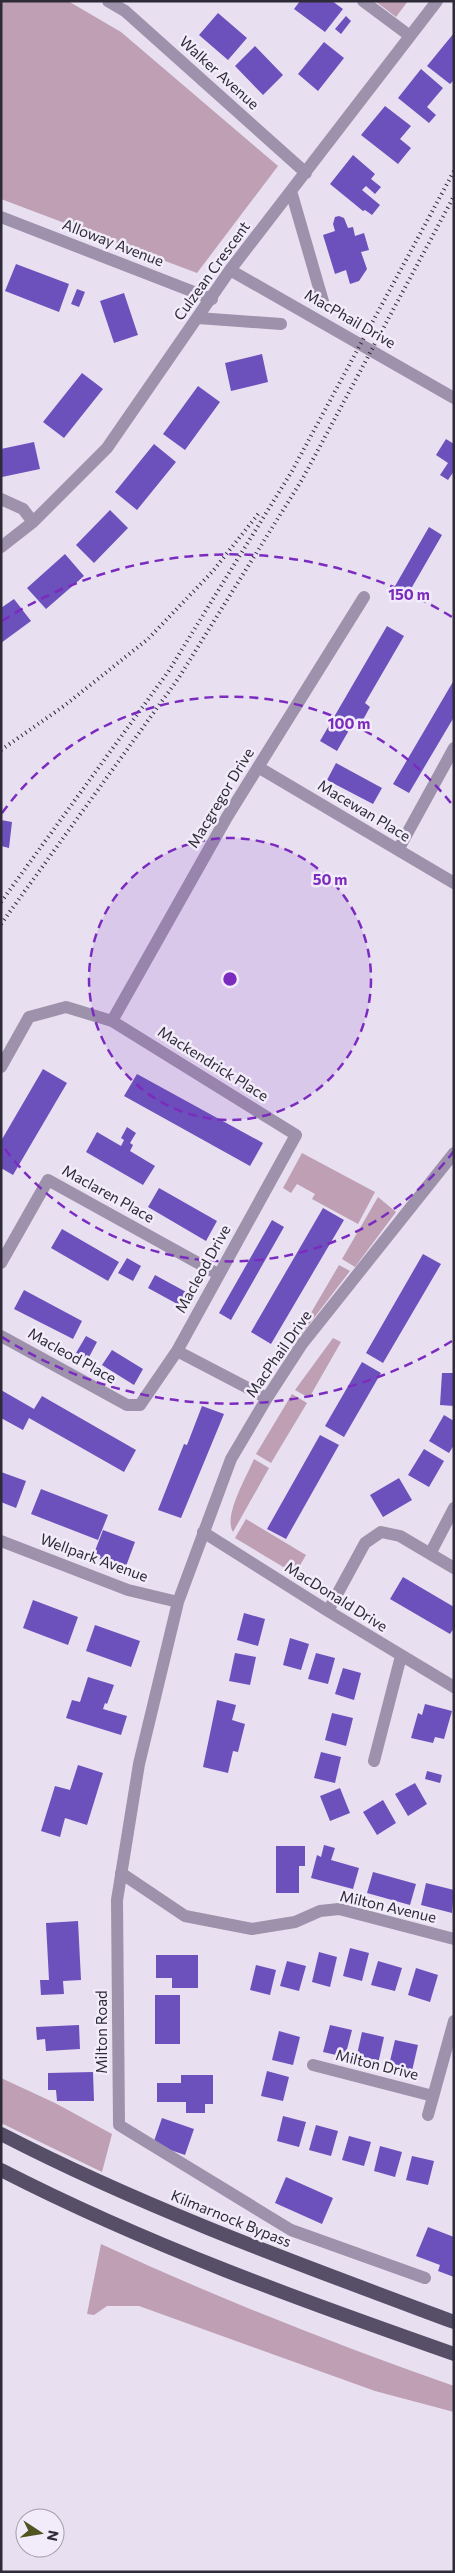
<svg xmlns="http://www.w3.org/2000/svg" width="455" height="2573" font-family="Commissioner,sans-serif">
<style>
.green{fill:#bf9fb4}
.building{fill:#6c51bc}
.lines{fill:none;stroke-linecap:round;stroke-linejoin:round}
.minor{stroke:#9d91ab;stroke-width:12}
.trunk{stroke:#564f67;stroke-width:14}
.rail{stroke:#2e2a37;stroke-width:4;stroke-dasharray:1 4;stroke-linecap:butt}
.ring{fill:none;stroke:#7b2cbf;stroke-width:2.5;stroke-dasharray:9 6}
.labels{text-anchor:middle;stroke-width:5;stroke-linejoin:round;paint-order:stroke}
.street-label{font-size:15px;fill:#2e2a37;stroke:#f2ebf9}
.centre{fill:#7b2cbf;stroke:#f2ebf9;stroke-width:2.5}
.ring-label{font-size:15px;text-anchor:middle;font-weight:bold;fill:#7b2cbf;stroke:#f2ebf9;stroke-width:5;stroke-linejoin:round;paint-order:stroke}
</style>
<rect width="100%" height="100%" fill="#e8dff1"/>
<path class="green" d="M1 1H68L121 32 278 166 197 273 1 199Z
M375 1H408L396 17Z
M302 1153 375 1192 358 1224 312 1199 315 1194 297 1184 291 1193 283 1188Z
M378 1197 396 1212 355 1267 342 1259Z
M339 1265 350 1271 300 1336 298 1335Z
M333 1338 341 1342 309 1398 295 1390Z
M292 1394 307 1403 271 1463 256 1454Z
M254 1459 269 1468 233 1532C223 1516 247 1476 254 1459Z
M246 1519 306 1555 295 1574 235 1538Z
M1 2078 55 2103 112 2134 102 2172 1 2123Z
M101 2244C217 2298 334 2344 454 2386V2412L375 2391 139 2306H107L94 2315 87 2314Z"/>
<path class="building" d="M300 1H332L343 9 325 32 294 9Z
M218 13 247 38 228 60 199 35Z
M346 16 351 21 341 34 335 29Z
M454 33V80L450 84 427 66Z
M324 42 344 58 318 91 298 74Z
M255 46 283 75 263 95 235 66Z
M421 69 443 88 427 107 436 115 429 123 398 98Z
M385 106 411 126 400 139 411 148 398 164 361 135Z
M353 155 375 174 371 179 381 187 375 194 366 186 362 190 380 205 372 215 365 210 363 211 330 184Z
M339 216 344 218 348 228 353 227 355 236 364 233 369 250 361 252 367 269 359 281 350 284 346 270 335 274 323 235 335 231 333 224 335 217Z
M16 264 69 284 59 312 5 291Z
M77 289 85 292 79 307 71 304Z
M124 293 138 335 114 343 100 301Z
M262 354 268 382 231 391 225 363Z
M82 373 103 389 64 438 43 422Z
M198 386 220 402 185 450 163 434Z
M446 439 454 444V471L448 480 440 475 448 463 436 455Z
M34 442 40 469 2 477 1 449Z
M154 444 176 462 137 510 115 492Z
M110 510 128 528 94 563 76 545Z
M429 527 442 535 404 601 391 593Z
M65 554 84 576 46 609 27 588Z
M14 599 31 621 1 643V608Z
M387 626 404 636 365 703 370 707 358 729 352 725 337 751 320 741Z
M454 680V717L409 793 393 784Z
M336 763 382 788 373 804 327 780Z
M1 820 12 822 9 848 1 846Z
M43 1069 67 1083 13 1175 1 1168V1141Z
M137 1074 263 1143 250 1166 124 1096Z
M127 1127 136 1133 130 1143 133 1145 130 1151 155 1166 143 1185 86 1152 97 1132 121 1146 124 1140 121 1138Z
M159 1188 217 1221 206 1241 148 1207Z
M323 1208 344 1220 271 1344 251 1332Z
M272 1220 284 1227 231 1320 219 1313Z
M62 1229 119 1262 108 1281 51 1248Z
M423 1254 441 1264 383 1363 366 1353Z
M127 1258 141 1266 133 1281 118 1273Z
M155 1275 188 1293 181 1306 148 1288Z
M24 1290 82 1321 73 1339 14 1309Z
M86 1336 97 1342 88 1359 76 1353Z
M112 1350 143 1369 134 1385 102 1365Z
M362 1362 381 1373 344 1437 325 1426Z
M442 1373H454V1406L440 1405Z
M1 1390 34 1409 42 1396 136 1450 124 1472 29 1418 23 1430 1 1418Z
M202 1406 224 1414 181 1518 158 1510 184 1444 187 1445Z
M444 1415 454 1421V1445L449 1453 429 1441Z
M320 1435 339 1445 286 1539 267 1529Z
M424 1449 444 1461 429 1487 408 1475Z
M1 1472 26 1481 16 1508 1 1502Z
M399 1478 412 1500 383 1517 370 1495Z
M41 1489 108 1515 98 1540 31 1514Z
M103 1530 135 1542 125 1569 93 1556Z
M403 1577 454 1607V1628L450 1634 390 1599Z
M33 1600 78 1617 68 1645 23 1628Z
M244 1613 265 1619 258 1646 237 1640Z
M95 1625 140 1641 131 1667 86 1651Z
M290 1638 309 1644 301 1670 283 1665Z
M235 1653 256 1657 250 1685 229 1681Z
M316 1653 335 1658 328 1684 308 1679Z
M343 1668 361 1673 354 1700 335 1694Z
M88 1677 114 1685 107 1704 105 1703 103 1709 127 1716 121 1735 66 1718 72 1700 80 1702Z
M217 1700 236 1705 232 1720 245 1724 238 1752 233 1751 228 1773 203 1767Z
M425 1704 452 1711 444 1739 435 1737 433 1743 411 1738 418 1713 422 1715Z
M332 1713 353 1718 346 1746 325 1740Z
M321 1752 341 1757 335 1783 314 1778Z
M78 1765 103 1773 87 1825 65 1818 60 1837 41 1831 55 1786 70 1790Z
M427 1771 442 1775 440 1783 425 1779Z
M415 1783 427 1804 408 1816 395 1794Z
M340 1788 350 1813 330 1821 320 1796Z
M383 1800 396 1823 377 1835 363 1812Z
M324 1845 335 1848 331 1860 359 1868 353 1889 311 1878 317 1855 321 1857Z
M276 1846H305V1866H299V1893H276Z
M373 1872 416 1884 410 1905 367 1893Z
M426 1883 454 1890 452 1913 421 1905Z
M78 1921 81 1980 63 1981 64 1994 41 1995 40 1980H49L46 1923Z
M350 1948 369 1953 362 1981 343 1976Z
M319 1952 337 1957 330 1987 312 1982Z
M156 1955H198V1988H172V1978H156Z
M287 1961 306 1966 299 1991 280 1986Z
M378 1961 402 1968 395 1991 371 1985Z
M256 1965 276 1970 270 1995 250 1990Z
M416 1968 438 1975 430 2002 408 1995Z
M155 1995H180V2044H155Z
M79 2025 80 2049 46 2051 45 2039 37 2040 36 2027Z
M330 2025 352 2030 345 2057 323 2052Z
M279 2031 300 2037 293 2065 272 2060Z
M362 2032 384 2037 378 2064 356 2059Z
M395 2040 418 2045 412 2071 389 2065Z
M267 2071 289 2077 283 2101 261 2096Z
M93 2072 94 2101H57L56 2090H48V2073Z
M181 2075H213V2104H205V2113H186V2102H157V2083H181Z
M283 2116 306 2122 299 2147 277 2141Z
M162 2118 194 2129 185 2155 153 2144Z
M316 2125 338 2131 331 2156 309 2150Z
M349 2136 371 2142 364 2166 342 2160Z
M380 2146 402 2152 395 2177 374 2171Z
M412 2156 434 2161 428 2185 406 2180Z
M286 2177 333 2198 322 2224 275 2203Z
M428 2227 454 2237V2277L438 2271 440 2265 416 2256Z"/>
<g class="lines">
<path class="minor" d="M108 1 125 11 306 173
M363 1 410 36
M291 191 324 305
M1 217 212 299
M230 270 454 398
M198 318 281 324
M1 499 23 509 33 522
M1 547 33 522 107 448 230 270 437 1
M258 767 454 883
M398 850 454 748
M112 1021 227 817 364 597
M1 1067 29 1017 66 1007 112 1021 296 1135 177 1351 140 1405H127L1 1336
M1 1263 48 1180 218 1274
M177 1351 267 1398
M203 1532 328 1611 454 1687
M1 1541 128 1590 178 1602
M430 1554 454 1508
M328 1611 365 1543 381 1532 400 1536 454 1568
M374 1761 401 1656
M121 1873 185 1916 252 1929 295 1922 320 1911 339 1909 454 1939
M313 2065 433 2096
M428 2115 454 2021
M425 2278 291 2230 119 2125 117 1900 139 1764 178 1602 231 1459 267 1398 302 1344 454 1153"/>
<path class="trunk" d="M1 2134C146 2209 301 2265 454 2322
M1 2170C147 2245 300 2300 454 2354"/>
<path class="rail" d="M1 750 64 706 148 639 213 571 259 513
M1 902 168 672 292 471 454 171
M1 924 178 679 303 478 454 196"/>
</g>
<circle cx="230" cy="979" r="141" fill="#7b2cbf" fill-opacity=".12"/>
<g class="ring">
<circle cx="230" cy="979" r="141"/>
<path d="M454 1151A282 282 0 0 1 2 1145M2 813A282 282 0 0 1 454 807"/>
<path d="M452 1341A424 424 0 0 1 2 1337M2 621A424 424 0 0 1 452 617"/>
</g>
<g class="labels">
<g class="street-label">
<text transform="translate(219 73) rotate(42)" y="5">Walker Avenue</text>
<text transform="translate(113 243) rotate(21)" y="5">Alloway Avenue</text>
<text transform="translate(212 271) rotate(-54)" y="5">Culzean Crescent</text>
<text transform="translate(350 319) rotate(30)" y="5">MacPhail Drive</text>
<text transform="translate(221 798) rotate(-59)" y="5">Macgregor Drive</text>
<text transform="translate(364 811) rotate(31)" y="5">Macewan Place</text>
<text transform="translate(213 1064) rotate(32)" y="5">Mackendrick Place</text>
<text transform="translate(108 1194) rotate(29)" y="5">Maclaren Place</text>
<text transform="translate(203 1269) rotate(-61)" y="5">Macleod Drive</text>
<text transform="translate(279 1354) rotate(-55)" y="5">MacPhail Drive</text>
<text transform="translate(72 1356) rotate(29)" y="5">Macleod Place</text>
<text transform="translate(94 1558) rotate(20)" y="5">Wellpark Avenue</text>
<text transform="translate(336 1597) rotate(32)" y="5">MacDonald Drive</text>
<text transform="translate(388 1907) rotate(13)" y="5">Milton Avenue</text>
<text transform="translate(102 2032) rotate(-90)" y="5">Milton Road</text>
<text transform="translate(377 2065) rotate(14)" y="5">Milton Drive</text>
<text transform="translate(231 2219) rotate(22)" y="5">Kilmarnock Bypass</text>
</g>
</g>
<circle cx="230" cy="979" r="8" class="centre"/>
<g class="ring-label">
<text x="409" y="600">150 m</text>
<text x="349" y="729">100 m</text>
<text x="330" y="885">50 m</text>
</g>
<rect width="455" height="2573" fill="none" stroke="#2e2a37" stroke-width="5"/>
<g transform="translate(40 2533) rotate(102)"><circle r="24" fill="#f2ebf9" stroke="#a49eab"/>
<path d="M0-4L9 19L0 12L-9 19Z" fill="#515522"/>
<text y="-8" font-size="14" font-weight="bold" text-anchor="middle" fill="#2e2a37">N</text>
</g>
</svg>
